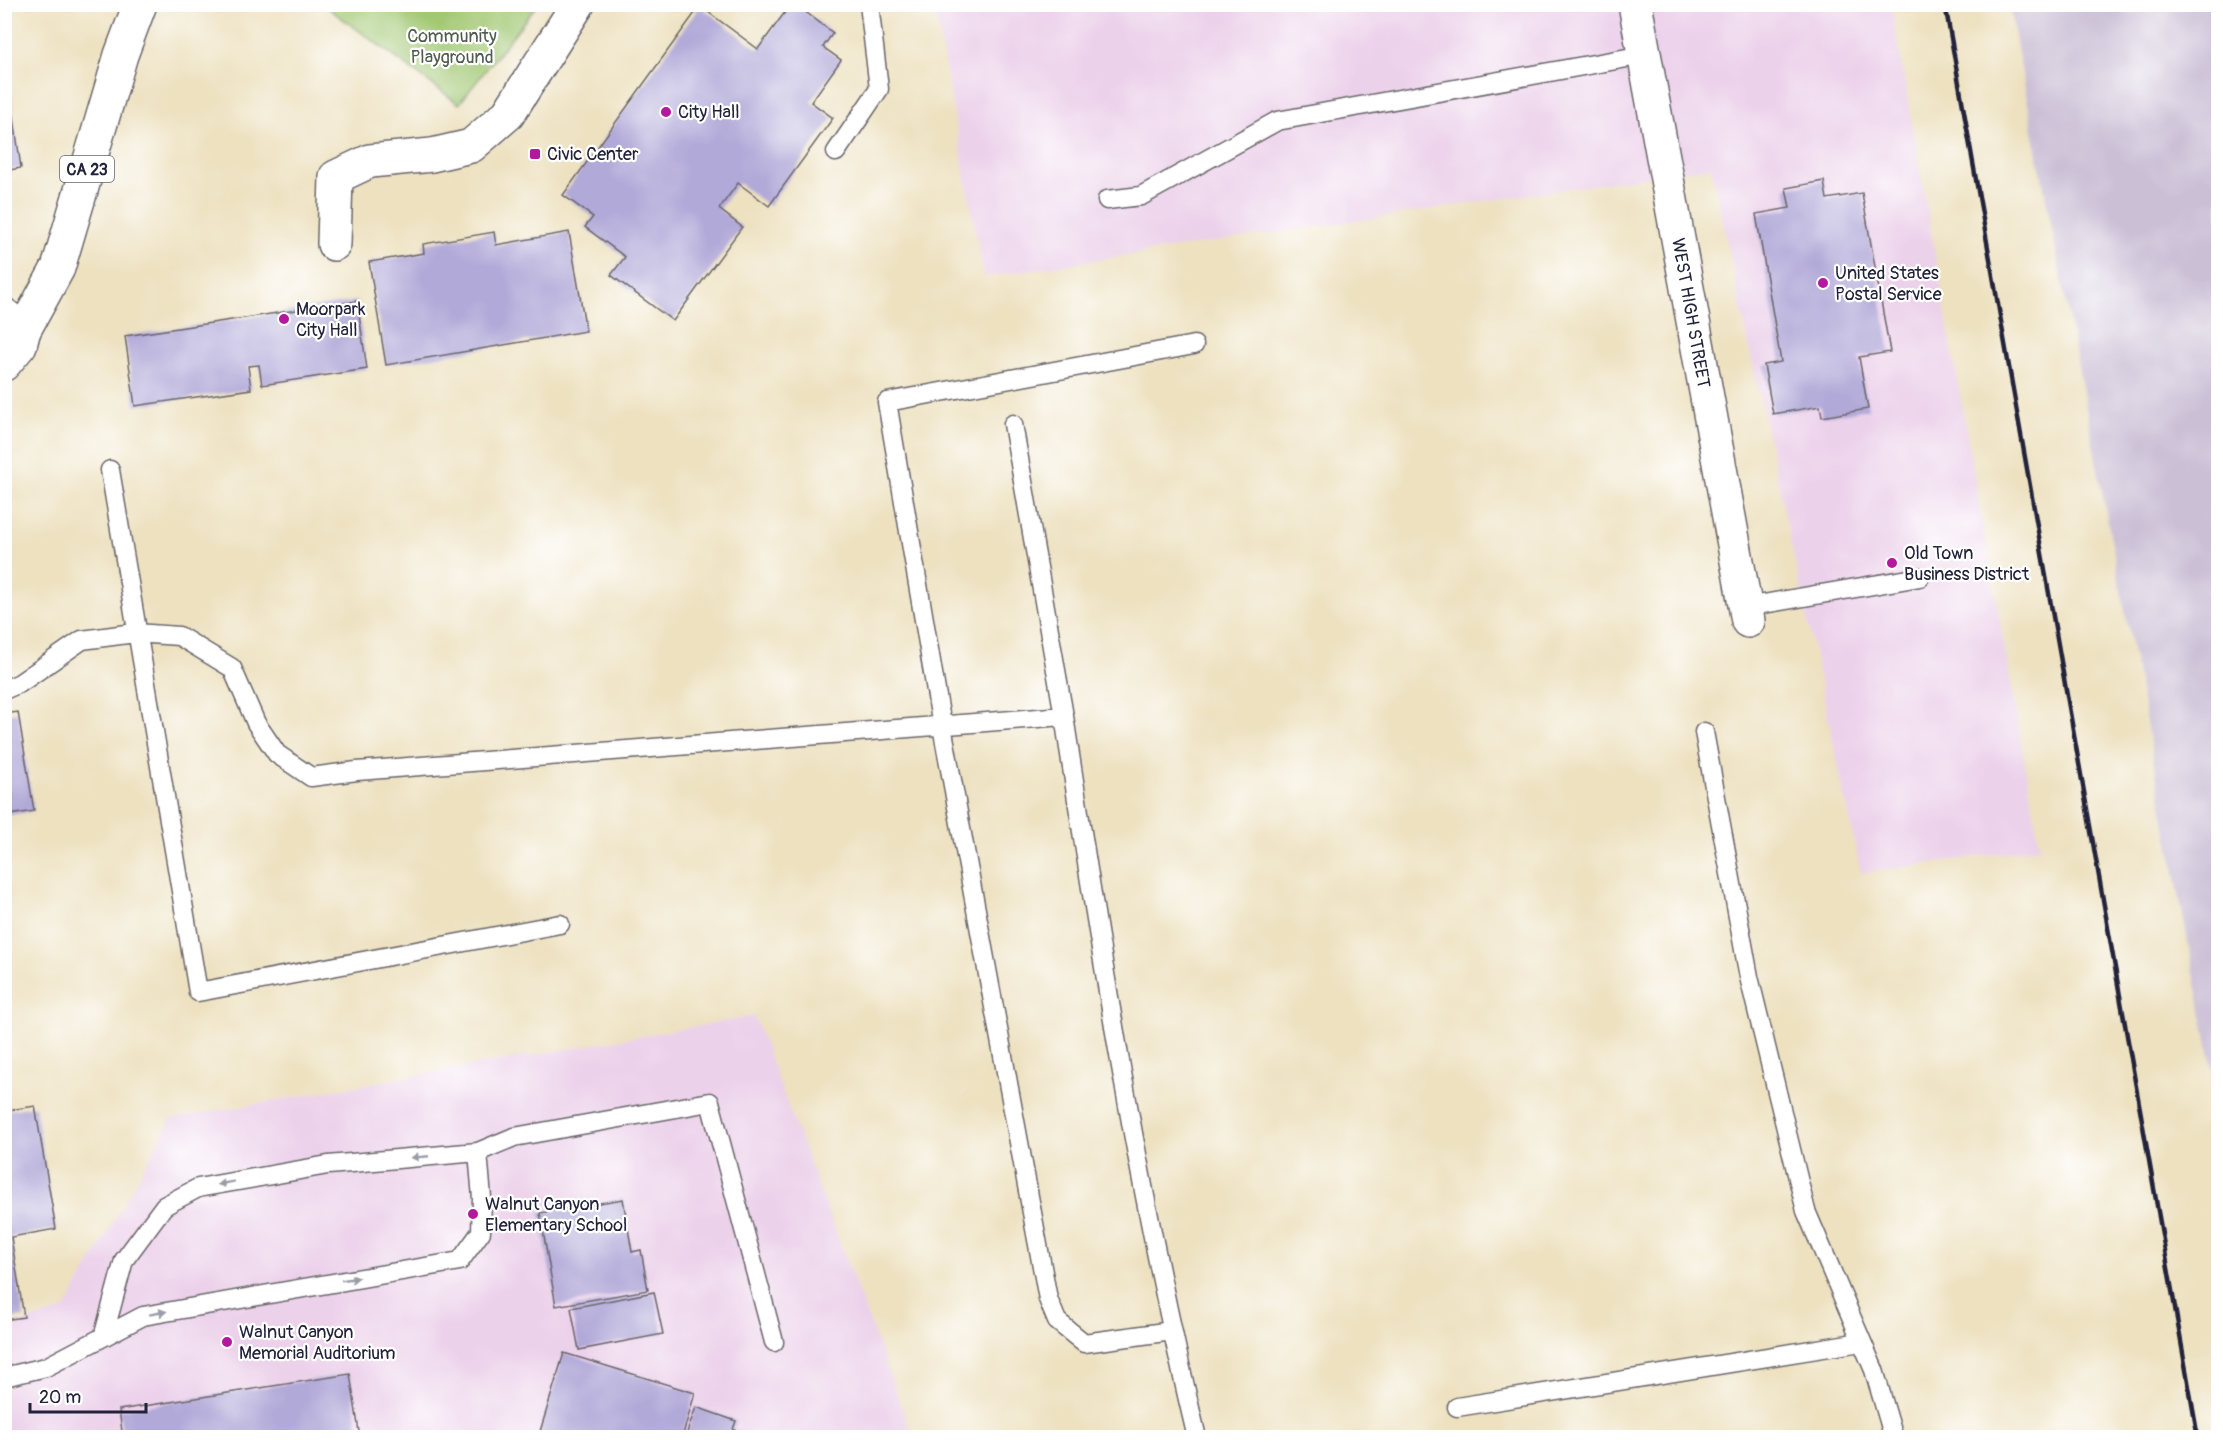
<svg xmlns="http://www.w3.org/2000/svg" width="2223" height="1442" font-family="Pangolin,sans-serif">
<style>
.built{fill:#ecd1ea}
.industrial{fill:#cbbfd5}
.green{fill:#a2c873;stroke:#627557;stroke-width:1.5}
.building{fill:#b1a9d8}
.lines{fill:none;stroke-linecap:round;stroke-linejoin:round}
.service-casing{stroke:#69656a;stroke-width:21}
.minor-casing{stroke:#69656a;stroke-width:36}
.primary-casing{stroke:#69656a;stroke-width:36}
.service{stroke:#fff;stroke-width:18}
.minor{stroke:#fff;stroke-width:33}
.primary{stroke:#fff;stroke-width:33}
.rail{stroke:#22223b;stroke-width:4.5}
.oneway{fill:#9c9ca7}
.poi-dot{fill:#b5179e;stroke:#fff;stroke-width:2}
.labels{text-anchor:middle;stroke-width:4.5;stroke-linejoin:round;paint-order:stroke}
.shield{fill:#fff;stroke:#646476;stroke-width:1.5}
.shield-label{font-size:16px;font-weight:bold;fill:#22223b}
.park-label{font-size:18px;fill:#4f5c4f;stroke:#fff}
.poi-label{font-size:18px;fill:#22223b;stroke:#fff;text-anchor:start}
.street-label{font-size:18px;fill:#22223b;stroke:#fff}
</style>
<rect width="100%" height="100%" fill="#fff"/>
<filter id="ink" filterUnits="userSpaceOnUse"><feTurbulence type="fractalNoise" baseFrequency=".0167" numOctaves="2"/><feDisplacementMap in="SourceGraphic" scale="12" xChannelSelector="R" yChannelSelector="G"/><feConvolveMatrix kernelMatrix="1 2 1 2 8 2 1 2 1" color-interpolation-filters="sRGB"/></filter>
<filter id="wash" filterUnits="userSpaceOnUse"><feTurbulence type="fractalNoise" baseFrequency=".008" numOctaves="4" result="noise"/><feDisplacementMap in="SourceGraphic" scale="24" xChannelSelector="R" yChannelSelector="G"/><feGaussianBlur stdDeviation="1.35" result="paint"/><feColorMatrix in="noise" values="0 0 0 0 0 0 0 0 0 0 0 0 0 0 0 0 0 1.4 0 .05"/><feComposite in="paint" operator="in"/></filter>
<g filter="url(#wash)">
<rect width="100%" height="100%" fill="#ede1c0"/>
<path class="built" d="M934 5H1891L2040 848 1861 873 1711 167 984 277Z
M754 1016 913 1437H5L4 1329 65 1309 171 1119Z"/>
<path class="industrial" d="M2009 5H2211L2218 45V1098Z"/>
<path class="green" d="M324 5H537L459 104Z"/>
<g id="blocks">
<path class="building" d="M791 4H795L833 33 823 47 841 60 811 102 833 118 769 206 738 183 719 209 742 227 673 321 611 275 625 257 585 227 593 217 563 195 700 6 758 49Z
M12 105 21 168 4 171V106Z
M1824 181 1827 199 1862 193 1890 352 1859 357 1868 409 1822 417 1820 406 1773 414 1764 365 1781 362 1756 214 1790 208 1786 188Z
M494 232 496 245 569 232 586 331 386 365 369 262 424 253 423 244Z
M357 301 367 369 262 385 259 365 248 366 251 389 135 406 125 336Z
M18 712 34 811 4 816V714Z
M35 1106 56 1229 11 1237 24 1317 4 1320V1111Z
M623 1199 632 1252 641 1250 648 1290 556 1306 540 1213Z
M654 1292 663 1334 579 1350 571 1308Z
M564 1353 695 1393 682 1438H538Z
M350 1374 360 1438H123L119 1410Z
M696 1407 736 1421 730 1438H685Z
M734 1430 757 1437 756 1438H732Z"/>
</g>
</g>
<g filter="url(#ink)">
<use href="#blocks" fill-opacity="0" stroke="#69656a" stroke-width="1.5"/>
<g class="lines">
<g class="service-casing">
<path id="service" d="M836 152 879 89 869 4
M1107 200 1141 196 1277 121 1644 55
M110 470 198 992 560 924
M1746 607 1920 577
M4 690 20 683 82 640 135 633 179 636 232 668 256 723 277 754 311 777 357 771 1064 716 1013 424
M1064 716C1101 957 1140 1200 1197 1438
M1704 732 1749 977 1806 1211 1874 1370 1894 1438
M1172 1331 1084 1343 1057 1321 1048 1299 942 726 887 402 1194 345
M104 1334 124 1260 164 1206 198 1188 328 1165 478 1152 514 1137 710 1102 774 1342
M4 1377 46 1367 143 1316 460 1261 481 1232 482 1198 478 1152
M1457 1407 1861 1342"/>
</g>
<g class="minor-casing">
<path id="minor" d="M1635 4 1748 621
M334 244 336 177 370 161 432 155 471 146 508 114 578 4
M4 315 24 330"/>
</g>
<g class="primary-casing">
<path id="primary" d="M4 364 20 345 24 330 58 268 121 55 140 4"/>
</g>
<use href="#service" class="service"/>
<use href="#minor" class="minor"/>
<use href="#primary" class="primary"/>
<path class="rail" d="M1945 4 2198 1438"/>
</g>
<defs><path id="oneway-solid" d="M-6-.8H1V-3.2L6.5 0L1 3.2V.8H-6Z" transform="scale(1.5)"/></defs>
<g class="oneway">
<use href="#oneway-solid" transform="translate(420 1157) rotate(175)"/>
<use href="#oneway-solid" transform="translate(226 1183) rotate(170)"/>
<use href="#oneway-solid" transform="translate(350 1279) rotate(-9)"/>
<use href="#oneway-solid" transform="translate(158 1313) rotate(-10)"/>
</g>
</g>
<g class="poi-dot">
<circle cx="666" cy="112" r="6"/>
<rect x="529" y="148" width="12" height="12" rx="3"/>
<circle cx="1823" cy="283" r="6"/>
<circle cx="284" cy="319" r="6"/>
<circle cx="1892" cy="563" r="6"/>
<circle cx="473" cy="1214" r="6"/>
<circle cx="227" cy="1342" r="6"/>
</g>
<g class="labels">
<rect class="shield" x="60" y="156" width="54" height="26" rx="4.5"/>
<g class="shield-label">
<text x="87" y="175">CA 23</text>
</g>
<g class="park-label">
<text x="452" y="42">Community<tspan x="452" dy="21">Playground</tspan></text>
</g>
<g class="poi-label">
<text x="678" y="118">City Hall</text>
<text x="547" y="160">Civic Center</text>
<text x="1835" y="279">United States<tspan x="1835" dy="21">Postal Service</tspan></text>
<text x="296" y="315">Moorpark<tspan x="296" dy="21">City Hall</tspan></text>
<text x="1904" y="559">Old Town<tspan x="1904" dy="21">Business District</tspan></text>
<text x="485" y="1210">Walnut Canyon<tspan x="485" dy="21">Elementary School</tspan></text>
<text x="239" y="1338">Walnut Canyon<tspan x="239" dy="21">Memorial Auditorium</tspan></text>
</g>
<g class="street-label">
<text transform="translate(1691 313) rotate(80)" y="6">WEST HIGH STREET</text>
</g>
</g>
<rect width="2223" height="1442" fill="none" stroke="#fff" stroke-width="24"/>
<path d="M30 1403v9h116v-9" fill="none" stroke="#22223b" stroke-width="3"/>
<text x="39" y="1403" font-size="18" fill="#22223b" stroke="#ffffff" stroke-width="4.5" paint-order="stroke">20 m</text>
</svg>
